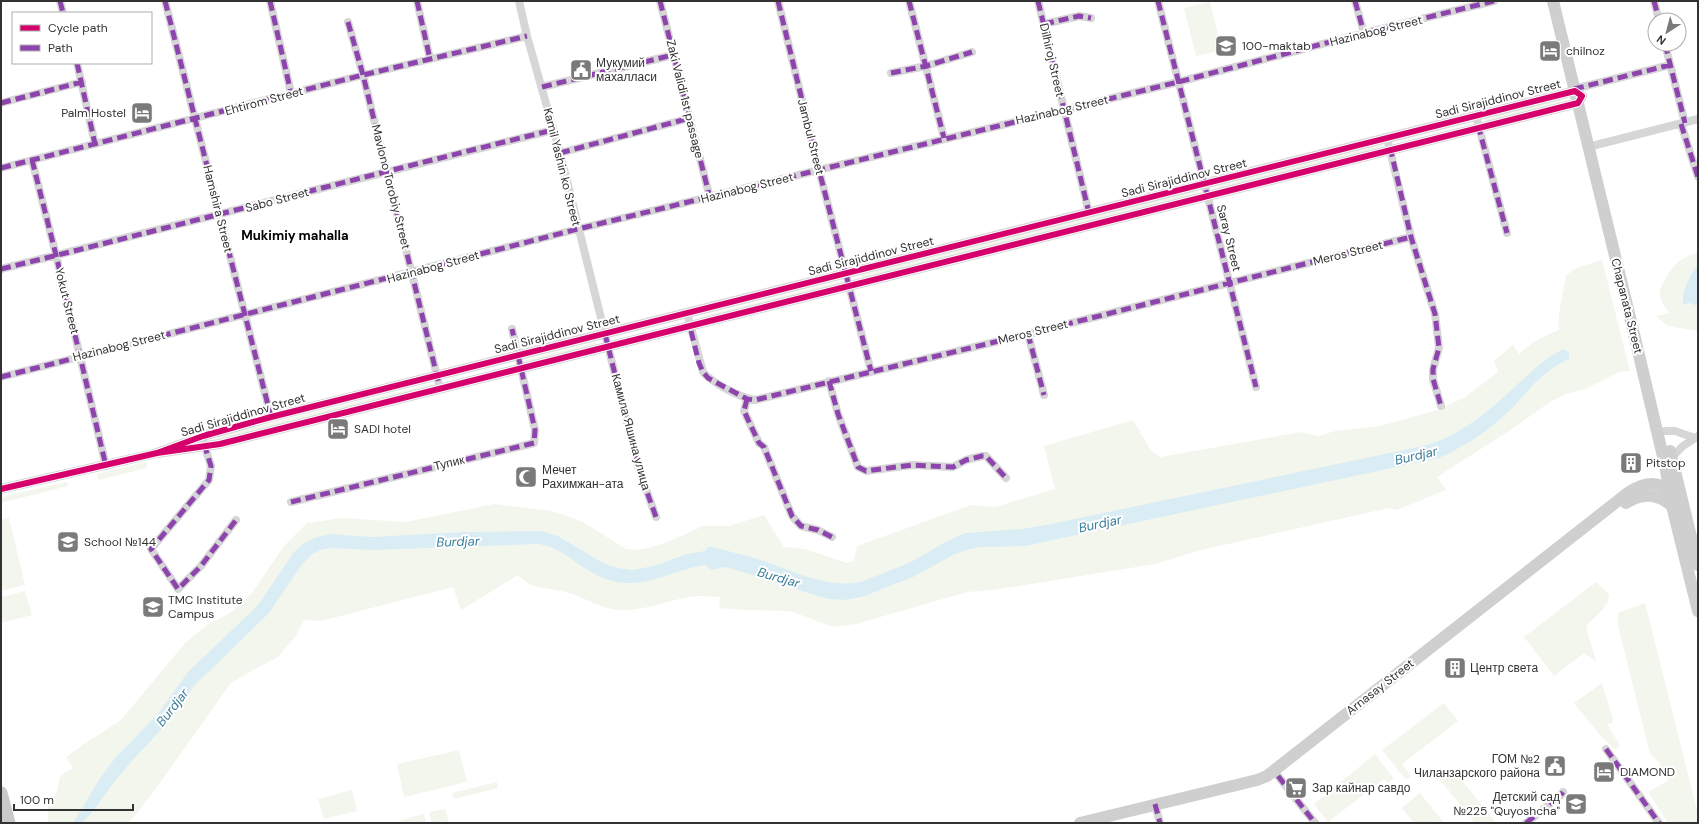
<svg xmlns="http://www.w3.org/2000/svg" width="1699" height="824" font-family="'DM Sans',sans-serif">
<style>
.green{fill:#f3f6ed}
.water{fill:#dbedf4}
.lines{fill:none;stroke-linecap:round;stroke-linejoin:round}
.minor{stroke:#d6d6d6;stroke-width:8}
.tertiary{stroke:#d6d6d6;stroke-width:10}
.secondary{stroke:#cfcfcf;stroke-width:12}
.primary{stroke:#c9c9c9;stroke-width:13}
.quiet{stroke:#8e44ad;stroke-width:5;stroke-dasharray:10 5;stroke-linecap:butt}
.cycleway-casing{stroke:#fff;stroke-width:8}
.cycleway{stroke:#d6006c;stroke-width:6}
.labels{text-anchor:middle;stroke-width:4;stroke-linejoin:round;paint-order:stroke}
.street-label{font-size:12px;fill:#323232;stroke:#fff}
.poi-label{font-size:12px;fill:#323232;stroke:#fff;text-anchor:start}
.neighbourhood-label{font-size:13px;font-weight:bold;fill:#000;stroke:#fff}
.water-label{font-size:13px;font-style:italic;fill:#3a7e9a;stroke:#fff}
</style>
<rect width="100%" height="100%" fill="#fff"/>
<path class="green" d="M1210 2 1222 50 1196 56 1184 8Z
M1560 99 1562 104 1486 123 1485 119Z
M1381 145V148L1219 189 1218 186Z
M1197 190 1198 195 862 279 861 275Z
M1698 252V265L1690 275 1681 300 1698 306V331L1667 326 1656 316 1670 313C1666 308 1660 302 1660 294 1659 287 1671 269 1676 264 1682 258 1690 255 1698 252Z
M1602 260 1630 371 1619 372 1585 389 1566 394 1550 402 1512 429 1437 477 1446 490 1397 510 1389 508 1201 550 1155 564 994 590 967 592 856 624 832 627 791 611 743 610 719 608 720 597C710 597 699 595 689 597 666 601 644 611 620 610 600 609 585 597 566 592 550 588 529 589 518 575L461 610 453 587 321 621 304 620 295 637 278 657 251 671 230 684 160 783 134 817 127 823H48V799L56 796 60 776 73 768 66 757 84 744 121 720 185 643 207 625 232 612 252 593 284 546 307 523 342 518 406 522 494 504 552 511 581 521 626 549C650 553 677 537 699 528L702 526H729L764 515 784 547 805 549 847 563 854 561 857 546 971 505 995 507 1055 489 1044 446 1133 420 1152 452 1161 457 1301 432 1318 436 1335 431 1380 426 1438 410 1465 397 1498 372 1494 361 1513 345 1519 354C1531 343 1544 335 1559 330 1557 312 1564 293 1566 275L1579 267Z
M842 281 843 285 701 320 700 317Z
M596 342 597 346 527 363 526 360Z
M434 383 435 386 218 439V436Z
M146 462 147 468 99 480 97 474Z
M67 482 68 486 1 503V497Z
M9 518 25 585 1 591V519Z
M1596 582 1609 594C1610 608 1594 616 1586 626L1596 662 1584 653 1554 676 1524 637Z
M25 591 32 615 1 623V597Z
M1645 603 1698 814V823H1668L1648 792 1668 781 1659 762 1650 754 1618 625V613Z
M1602 683 1613 719 1612 723 1607 724 1620 746 1615 750 1599 734 1574 703Z
M1444 703 1458 721 1402 764 1411 776 1406 780 1382 750Z
M459 750 467 782 404 797 397 764Z
M1375 754 1394 779 1388 783 1384 779 1328 822 1314 804Z
M1452 768 1496 823H1475L1441 781 1439 778Z
M497 782 498 788 454 799 452 793Z
M352 790 357 811 324 819 318 799Z
M1420 793 1444 823H1414L1402 808Z
M445 809 449 823H432L429 812Z
M424 814 426 823H401L400 820Z"/>
<path class="water" d="M1698 265V306L1689 303 1683 305C1680 297 1691 270 1698 265Z
M1564 349 1569 353V359C1538 373 1529 392 1506 414 1487 432 1463 447 1439 458L1025 546 980 547 966 550 953 555 913 577 862 597 845 600 829 599 808 593 733 569 724 567 712 570 704 565C665 572 635 596 595 574 577 565 560 547 539 544L373 550 331 548 320 550 311 555 301 566 269 613 194 686 172 718 130 763 109 789 94 810 82 823H73L99 780 115 758 158 714 188 672 258 605 294 552 304 543 317 537 330 534 372 537 463 532 541 531 558 536 603 563 617 568 632 570 654 566 687 554 705 551 708 547H712C727 551 742 554 757 559 791 569 824 589 861 582L911 562 947 541 966 533 1022 529 1046 525 1423 446C1462 436 1492 408 1520 382 1534 370 1547 356 1564 349Z"/>
<g class="lines">
<path class="minor" d="M60 1 63 13
M165 1 271 417
M270 1 291 93
M417 1 430 59
M519 1 527 36 560 153 638 467 656 517
M660 1 710 198
M778 1 819 170 871 371
M909 1 944 138
M1038 1 1089 213
M1158 1 1256 387
M1355 1 1364 33
M1654 1 1659 20
M348 22 363 75 440 388
M1044 24 1079 16 1091 18
M1665 44 1685 123
M77 63 95 144
M891 73 926 66 972 52
M542 87 673 55
M1574 89 1670 65
M1 103 82 82
M1476 116 1507 233
M1681 124 1698 177
M1387 138 1411 237 1435 314 1439 348 1433 369V379L1441 406
M1588 147 1698 119
M560 153 690 118
M32 160 56 255 106 466
M1 168 363 75 527 36
M1 269C185 224 369 175 553 130
M687 313 703 372C712 383 741 398 755 400L1028 334 1411 237
M1028 334 1044 395
M1 377 578 229 1178 82 1364 33 1494 1
M829 381 838 414 858 467 866 471 912 465 953 467 966 460 982 456H986L1006 478
M747 399 744 411 759 443 764 447 792 516 801 526 818 530 832 537
M1665 431H1675L1695 438
M203 441 211 466 209 480 151 549 178 589 201 566 236 520
M1671 458 1683 446 1698 436
M291 502 534 443 535 430 512 329
M1606 749 1659 823
M1278 776 1315 823
M1155 804 1160 823
M1526 823 1560 796 1563 792"/>
<path class="tertiary" d="M1 489 157 453 220 444 1578 103 1582 96 1575 91 271 417 203 436 157 453"/>
<path class="secondary" d="M1553 1 1634 334 1665 465 1672 506 1698 611
M1670 451 1698 565
M1626 503C1642 493 1657 493 1672 506
M1080 823 1257 780 1267 776 1629 492C1653 477 1664 484 1683 503"/>
<path class="primary" d="M1 793 9 823"/>
<path class="quiet" d="M60 1 63 13
M165 1 271 417
M270 1 291 93
M417 1 430 59
M660 1 710 198
M778 1 819 170 871 371
M909 1 944 138
M1038 1 1089 213
M1158 1 1256 387
M1355 1 1364 33
M1654 1 1659 20
M348 22 363 75 440 388
M1044 24 1079 16 1091 18
M1665 44 1685 123
M77 63 95 144
M891 73 926 66 972 52
M542 87 673 55
M1574 89 1670 65
M1 103 82 82
M1681 124 1698 177
M1478 125 1507 233
M1390 147 1411 237 1435 314 1439 348 1433 369V379L1441 406
M560 153 690 118
M32 160 56 255 106 466
M1 168 363 75 527 36
M1 269C185 224 369 175 553 130
M691 331 699 363 703 372 708 378 747 399 755 400 1028 334 1411 237
M605 334 638 467 656 517
M1028 334 1044 395
M1 377 578 229 1178 82 1364 33 1494 1
M829 381 838 414 858 467 866 471 912 465 953 467 966 460 982 456H986L1006 478
M747 399 744 411 759 443 764 447 792 516 801 526 818 530 832 537
M204 444 211 466 209 480 151 549 178 589 201 566 236 520
M291 502 534 443 535 430 512 329
M1606 749 1659 823
M1278 776 1315 823
M1155 804 1160 823
M1526 823 1560 796 1563 792"/>
<g class="cycleway-casing">
<path id="cycleway" d="M1 489 157 453 220 444 1578 103 1582 96 1575 91 271 417 203 436 157 453"/>
</g>
<use href="#cycleway" class="cycleway"/>
</g>
<defs>
<g id="school-square" transform="scale(1.15)"><rect x="-9" y="-9" width="18" height="18" rx="4" fill="#7a7a7a" stroke="#fff"/><path d="M0-5L7-2L0 1L-7-2ZM-4 1L0 2.5L4 1V4Q0 6-4 4Z" fill="#fff"/></g>
<g id="hotel-square" transform="scale(1.15)"><rect x="-9" y="-9" width="18" height="18" rx="4" fill="#7a7a7a" stroke="#fff"/><path d="M-6-4.5h1.5V1H6V5H4.5V3h-9V5H-6ZM-4 0a1.8 1.8 0 1 1 3.6 0ZM.5 0V-2.5h3Q6-2.5 6 0Z" fill="#fff"/></g>
<g id="civic-square" transform="scale(1.15)"><rect x="-9" y="-9" width="18" height="18" rx="4" fill="#7a7a7a" stroke="#fff"/><path d="M-.6-6.5H3V-4.5H.6V-3L4-1V1h2V6H-6V1h2V-1L-.6-3ZM-1.2 2.5V6h2.4V2.5Z" fill="#fff"/></g>
<g id="building-square" transform="scale(1.15)"><rect x="-9" y="-9" width="18" height="18" rx="4" fill="#7a7a7a" stroke="#fff"/><path d="M-4-6H4V6H1V3H-1V6H-4ZM-2.5-4.3h1.7v1.8h-1.7ZM.8-4.3h1.7v1.8H.8ZM-2.5-1h1.7V.8h-1.7ZM.8-1h1.7V.8H.8Z" fill="#fff"/></g>
<g id="mosque-square" transform="scale(1.15)"><rect x="-9" y="-9" width="18" height="18" rx="4" fill="#7a7a7a" stroke="#fff"/><path d="M3.5-4.9A6 6 0 1 0 3.5 4.9A5 5 0 1 1 3.5-4.9Z" fill="#fff"/></g>
<g id="university-square" transform="scale(1.15)"><rect x="-9" y="-9" width="18" height="18" rx="4" fill="#7a7a7a" stroke="#fff"/><path d="M0-5L7-2L0 1L-7-2ZM-4 1L0 2.5L4 1V4Q0 6-4 4Z" fill="#fff"/></g>
<g id="supermarket-square" transform="scale(1.15)"><rect x="-9" y="-9" width="18" height="18" rx="4" fill="#7a7a7a" stroke="#fff"/><path d="M-6-5.5h2.5l.6 2H6L4.5 2H-2.5L-4.4-4H-6ZM-1.5 3.2a1.3 1.3 0 1 0 .1 0ZM3 3.2a1.3 1.3 0 1 0 .1 0Z" fill="#fff"/></g>
</defs>
<g fill-rule="evenodd">
<use href="#school-square" x="1226" y="46"/>
<use href="#hotel-square" x="1550" y="51"/>
<use href="#civic-square" x="581" y="70"/>
<use href="#hotel-square" x="142" y="113"/>
<use href="#hotel-square" x="338" y="429"/>
<use href="#building-square" x="1631" y="463"/>
<use href="#mosque-square" x="526" y="477"/>
<use href="#school-square" x="68" y="542"/>
<use href="#university-square" x="153" y="607"/>
<use href="#building-square" x="1455" y="668"/>
<use href="#civic-square" x="1555" y="766"/>
<use href="#hotel-square" x="1604" y="772"/>
<use href="#supermarket-square" x="1296" y="788"/>
<use href="#school-square" x="1576" y="804"/>
</g>
<g class="labels">
<g class="street-label">
<text transform="translate(1376 31) rotate(-14)" y="4">Hazinabog Street</text>
<text transform="translate(1052 60) rotate(77)" y="4">Dilhiroj Street</text>
<text transform="translate(685 99) rotate(76)" y="4">Zaki Validi 1st passage</text>
<text transform="translate(1498 99) rotate(-14)" y="4">Sadi Sirajiddinov Street</text>
<text transform="translate(264 101) rotate(-15)" y="4">Ehtirom Street</text>
<text transform="translate(1062 110) rotate(-13)" y="4">Hazinabog Street</text>
<text transform="translate(811 137) rotate(76)" y="4">Jambul Street</text>
<text transform="translate(562 167) rotate(76)" y="4">Kamil Yashin ko Street</text>
<text transform="translate(1184 178) rotate(-14)" y="4">Sadi Sirajiddinov Street</text>
<text transform="translate(391 187) rotate(76)" y="4">Mavlono Torobiy Street</text>
<text transform="translate(747 188) rotate(-14)" y="4">Hazinabog Street</text>
<text transform="translate(277 200) rotate(-15)" y="4">Sabo Street</text>
<text transform="translate(218 209) rotate(76)" y="4">Hamshira Street</text>
<text transform="translate(1229 238) rotate(76)" y="4">Saray Street</text>
<text transform="translate(1348 253) rotate(-14)" y="4">Meros Street</text>
<text transform="translate(871 256) rotate(-14)" y="4">Sadi Sirajiddinov Street</text>
<text transform="translate(433 267) rotate(-15)" y="4">Hazinabog Street</text>
<text transform="translate(67 301) rotate(76)" y="4">Yokut Street</text>
<text transform="translate(1627 306) rotate(76)" y="4">Chapanata Street</text>
<text transform="translate(1033 332) rotate(-14)" y="4">Meros Street</text>
<text transform="translate(557 334) rotate(-14)" y="4">Sadi Sirajiddinov Street</text>
<text transform="translate(119 346) rotate(-14)" y="4">Hazinabog Street</text>
<text transform="translate(243 415) rotate(-16)" y="4">Sadi Sirajiddinov Street</text>
<text transform="translate(631 432) rotate(75)" y="4">Камила Яшина улица</text>
<text transform="translate(449 463) rotate(-13)" y="4">Тупик</text>
<text transform="translate(1380 687) rotate(-38)" y="4">Arnasay Street</text>
</g>
<g class="poi-label">
<text x="1242" y="50">100-maktab</text>
<text x="1566" y="55">chilnoz</text>
<text x="596" y="67">Мукумий<tspan x="596" dy="14">махалласи</tspan></text>
<text x="126" y="117" text-anchor="end">Palm Hostel</text>
<text x="354" y="433">SADI hotel</text>
<text x="1646" y="467">Pitstop</text>
<text x="542" y="474">Мечет<tspan x="542" dy="14">Рахимжан-ата</tspan></text>
<text x="84" y="546">School №144</text>
<text x="168" y="604">TMC Institute<tspan x="168" dy="14">Campus</tspan></text>
<text x="1470" y="672">Центр света</text>
<text x="1540" y="763" text-anchor="end">ГОМ №2<tspan x="1540" dy="14">Чиланзарского района</tspan></text>
<text x="1620" y="776">DIAMOND</text>
<text x="1312" y="792">Зар кайнар савдо</text>
<text x="1560" y="801" text-anchor="end">Детский сад<tspan x="1560" dy="14">№225 "Quyoshcha"</tspan></text>
</g>
<g class="neighbourhood-label">
<text x="295" y="240">Mukimiy mahalla</text>
</g>
<g class="water-label">
<text transform="translate(1416 455) rotate(-13)" y="5">Burdjar</text>
<text transform="translate(1100 523) rotate(-12)" y="5">Burdjar</text>
<text transform="translate(458 541) rotate(-2)" y="5">Burdjar</text>
<text transform="translate(779 577) rotate(16)" y="5">Burdjar</text>
<text transform="translate(172 707) rotate(-52)" y="5">Burdjar</text>
</g>
</g>
<rect width="1699" height="824" fill="none" stroke="#323232" stroke-width="4"/>
<rect x="12" y="12" width="140" height="52" fill="#ffffff" stroke="#adadad"/>
<rect x="20" y="25" width="20" height="6" fill="#d6006c" stroke="#adadad"/>
<text x="48" y="32" font-size="12" fill="#323232">Cycle path</text>
<rect x="20" y="45" width="20" height="6" fill="#8e44ad" stroke="#adadad"/>
<text x="48" y="52" font-size="12" fill="#323232">Path</text>
<g transform="translate(1667 32) rotate(216)"><circle r="19" fill="#ffffff" stroke="#adadad"/>
<path d="M0-3L7 15L0 10L-7 15Z" fill="#7a7a7a"/>
<text y="-6" font-size="11" font-weight="bold" text-anchor="middle" fill="#323232">N</text>
</g>
<path d="M14 804v6h119v-6" fill="none" stroke="#323232" stroke-width="2"/>
<text x="20" y="804" font-size="12" fill="#323232" stroke="#ffffff" stroke-width="3" paint-order="stroke">100 m</text>
</svg>
